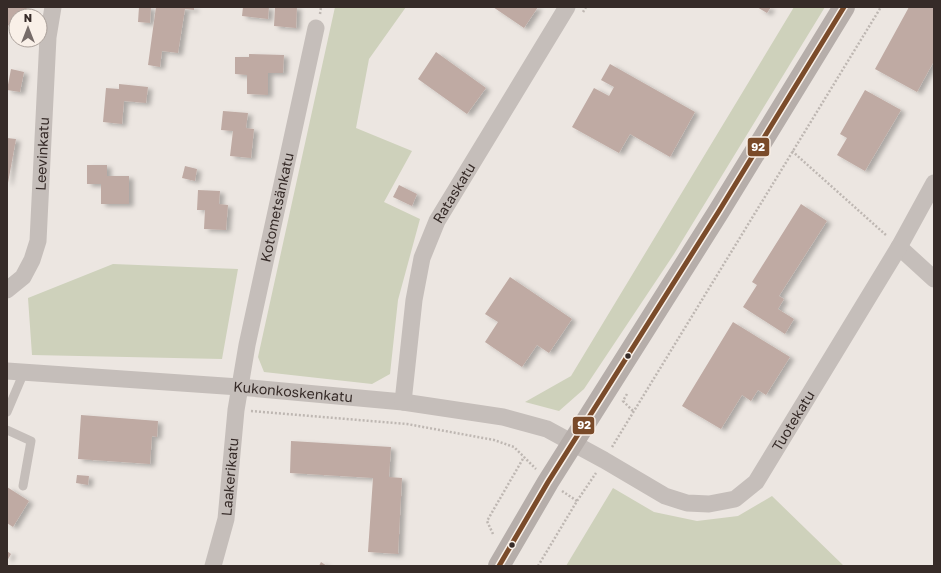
<svg xmlns="http://www.w3.org/2000/svg" width="941" height="573" font-family="'Golos Text',sans-serif">
<style>
.green{fill:#ced1bb}
.building{fill:#bfaaa3;filter:url(#shadow)}
.lines{fill:none;stroke-linecap:round;stroke-linejoin:round}
.path{stroke:#beb7b2;stroke-width:2.5;stroke-dasharray:2 2;stroke-linecap:butt}
.lane{stroke:#c5beba;stroke-width:9}
.street{stroke:#c5beba;stroke-width:17}
.secondary{stroke:#b6aeaa;stroke-width:22}
.bus-1-casing{stroke:#f9f0e8;stroke-width:8}
.bus-1{stroke:#7a4b2a;stroke-width:5}
.bus-dot{fill:#362b28;stroke:#f9f0e8;stroke-width:1.5}
.labels{text-anchor:middle;stroke-width:3.5;stroke-linejoin:round;paint-order:stroke}
.street-label{font-size:14px;fill:#362b28;stroke:#f9f0e8}
.line-badge{stroke:#f9f0e8;stroke-width:1.5}
.badge-label{font-size:11px;text-anchor:middle;font-weight:bold;fill:#fff}
</style>
<defs>
<filter id="shadow"><feDropShadow dx="4.5" dy="2.5" stdDeviation="2" flood-color="#0004"/></filter>
</defs>
<rect width="100%" height="100%" fill="#ece6e1"/>
<path class="green" d="M335 7H406L369 59 356 128 412 151 384 202 420 219 398 300 390 374 372 384 264 372 258 357Z
M794 7H825L674 254 584 389 559 411 525 402 571 376Z
M113 264 238 269 222 359 32 355 28 298Z
M613 488 654 512 697 521 738 516 772 496 844 566H566Z"/>
<path class="building" d="M7 7H27L26 12 34 13V16H16V27L7 25Z
M139 7H151L150 23 138 22Z
M156 7H194V10L185 9 178 53 162 51 160 67 148 65Z
M243 7H269L268 19 242 16Z
M275 7H297L296 28 274 26Z
M493 7H538L524 28Z
M757 7H771L767 13Z
M909 7H934V61L917 92 875 69Z
M436 52 486 88 467 114 418 79Z
M249 54 284 55 283 73H268V95L247 94V75L235 74V57H249Z
M610 64 695 112 670 157 630 134 619 153 572 127 594 88 609 96 614 87 601 80Z
M11 69 24 72 20 92 7 90Z
M119 84 148 87 146 103 124 101 122 124 103 122 106 88 119 89Z
M865 90 901 110 865 171 837 155 847 138 840 134Z
M223 111 248 113 246 128 254 129 251 158 230 156 233 131 221 130Z
M7 138 16 139 8 183H7Z
M87 165H107V176H129V204H101V184H87Z
M185 166 197 169 195 181 182 178Z
M399 185 417 194 412 206 393 197Z
M198 190 220 191 219 204 228 205 226 230 204 229 205 210H197Z
M801 204 827 221 779 296 784 299 778 309 794 319 785 334 743 307 757 285 752 282Z
M510 277 572 319 549 353 537 345 522 367 485 342 498 322 485 314Z
M733 322 790 357 766 395 758 390 751 401 742 395 721 429 682 406Z
M81 415 158 421 157 437 152 436 150 464 78 459Z
M291 441 391 447 389 477 402 478 398 554 368 552 373 478 290 473Z
M77 475 89 476 88 485 76 483Z
M7 487 29 501 13 527 7 523Z
M7 551 11 554 7 561Z
M321 562 327 566H319Z"/>
<g class="lines">
<path class="path" d="M583 12 586 7
M320 14 321 7
M792 151 887 236
M627 394 623 401 634 412
M251 411 407 424 494 440 514 447 536 469
M612 447 881 7
M562 491 577 501
M493 534 487 521 524 457
M538 566 577 501 596 473"/>
<path class="lane" d="M7 412 24 372
M7 430 31 441 23 486"/>
<g class="street">
<path d="M899 247 934 279"/>
<path id="s1" d="M7 290 23 277 32 260 38 241 48 37 53 7"/>
<path id="s2" d="M7 371 239 387 403 402 503 417 547 429 604 460 665 496 687 503 709 504 735 499 756 482 899 247 934 183"/>
<path id="s3" d="M403 402 414 300 422 258 437 221 567 7"/>
<path id="s4" d="M213 566 226 519 236 410 247 345 316 28"/>
</g>
<path class="secondary" d="M499 566 548 482 719 211 844 7"/>
<g class="bus-1-casing">
<path id="bus-1" d="M499 566 548 482 719 211 844 7"/>
</g>
<use href="#bus-1" class="bus-1"/>
</g>
<g class="bus-dot">
<circle cx="628" cy="356" r="3.5"/>
<circle cx="512" cy="545" r="3.5"/>
</g>
<g class="labels">
<g class="street-label">
<text dy="5" stroke="none"><textPath href="#s1" startOffset="147">Leevinkatu</textPath></text>
<text dy="5" stroke="none"><textPath href="#s3" startOffset="218">Rataskatu</textPath></text>
<text dy="5" stroke="none"><textPath href="#s4" startOffset="365">Kotometsänkatu</textPath></text>
<text dy="5" stroke="none"><textPath href="#s2" startOffset="287">Kukonkoskenkatu</textPath></text>
<text dy="5" stroke="none"><textPath href="#s2" startOffset="850">Tuotekatu</textPath></text>
<text dy="5" stroke="none"><textPath href="#s4" startOffset="91">Laakerikatu</textPath></text>
</g>
</g>
<g class="line-badge">
<rect x="747" y="137" width="23" height="20" rx="4" fill="#7a4b2a"/>
<rect x="572" y="416" width="23" height="19" rx="4" fill="#7a4b2a"/>
</g>
<g class="badge-label">
<text x="758" y="151">92</text>
<text x="584" y="429">92</text>
</g>
<rect width="941" height="573" fill="none" stroke="#362b28" stroke-width="16"/>
<g transform="translate(28 28)"><circle r="19" fill="#f9f0e8" stroke="#aba19b"/>
<path d="M0-3L7 15L0 10L-7 15Z" fill="#766c69"/>
<text y="-6" font-size="11" font-weight="bold" text-anchor="middle" fill="#362b28">N</text>
</g>
</svg>
